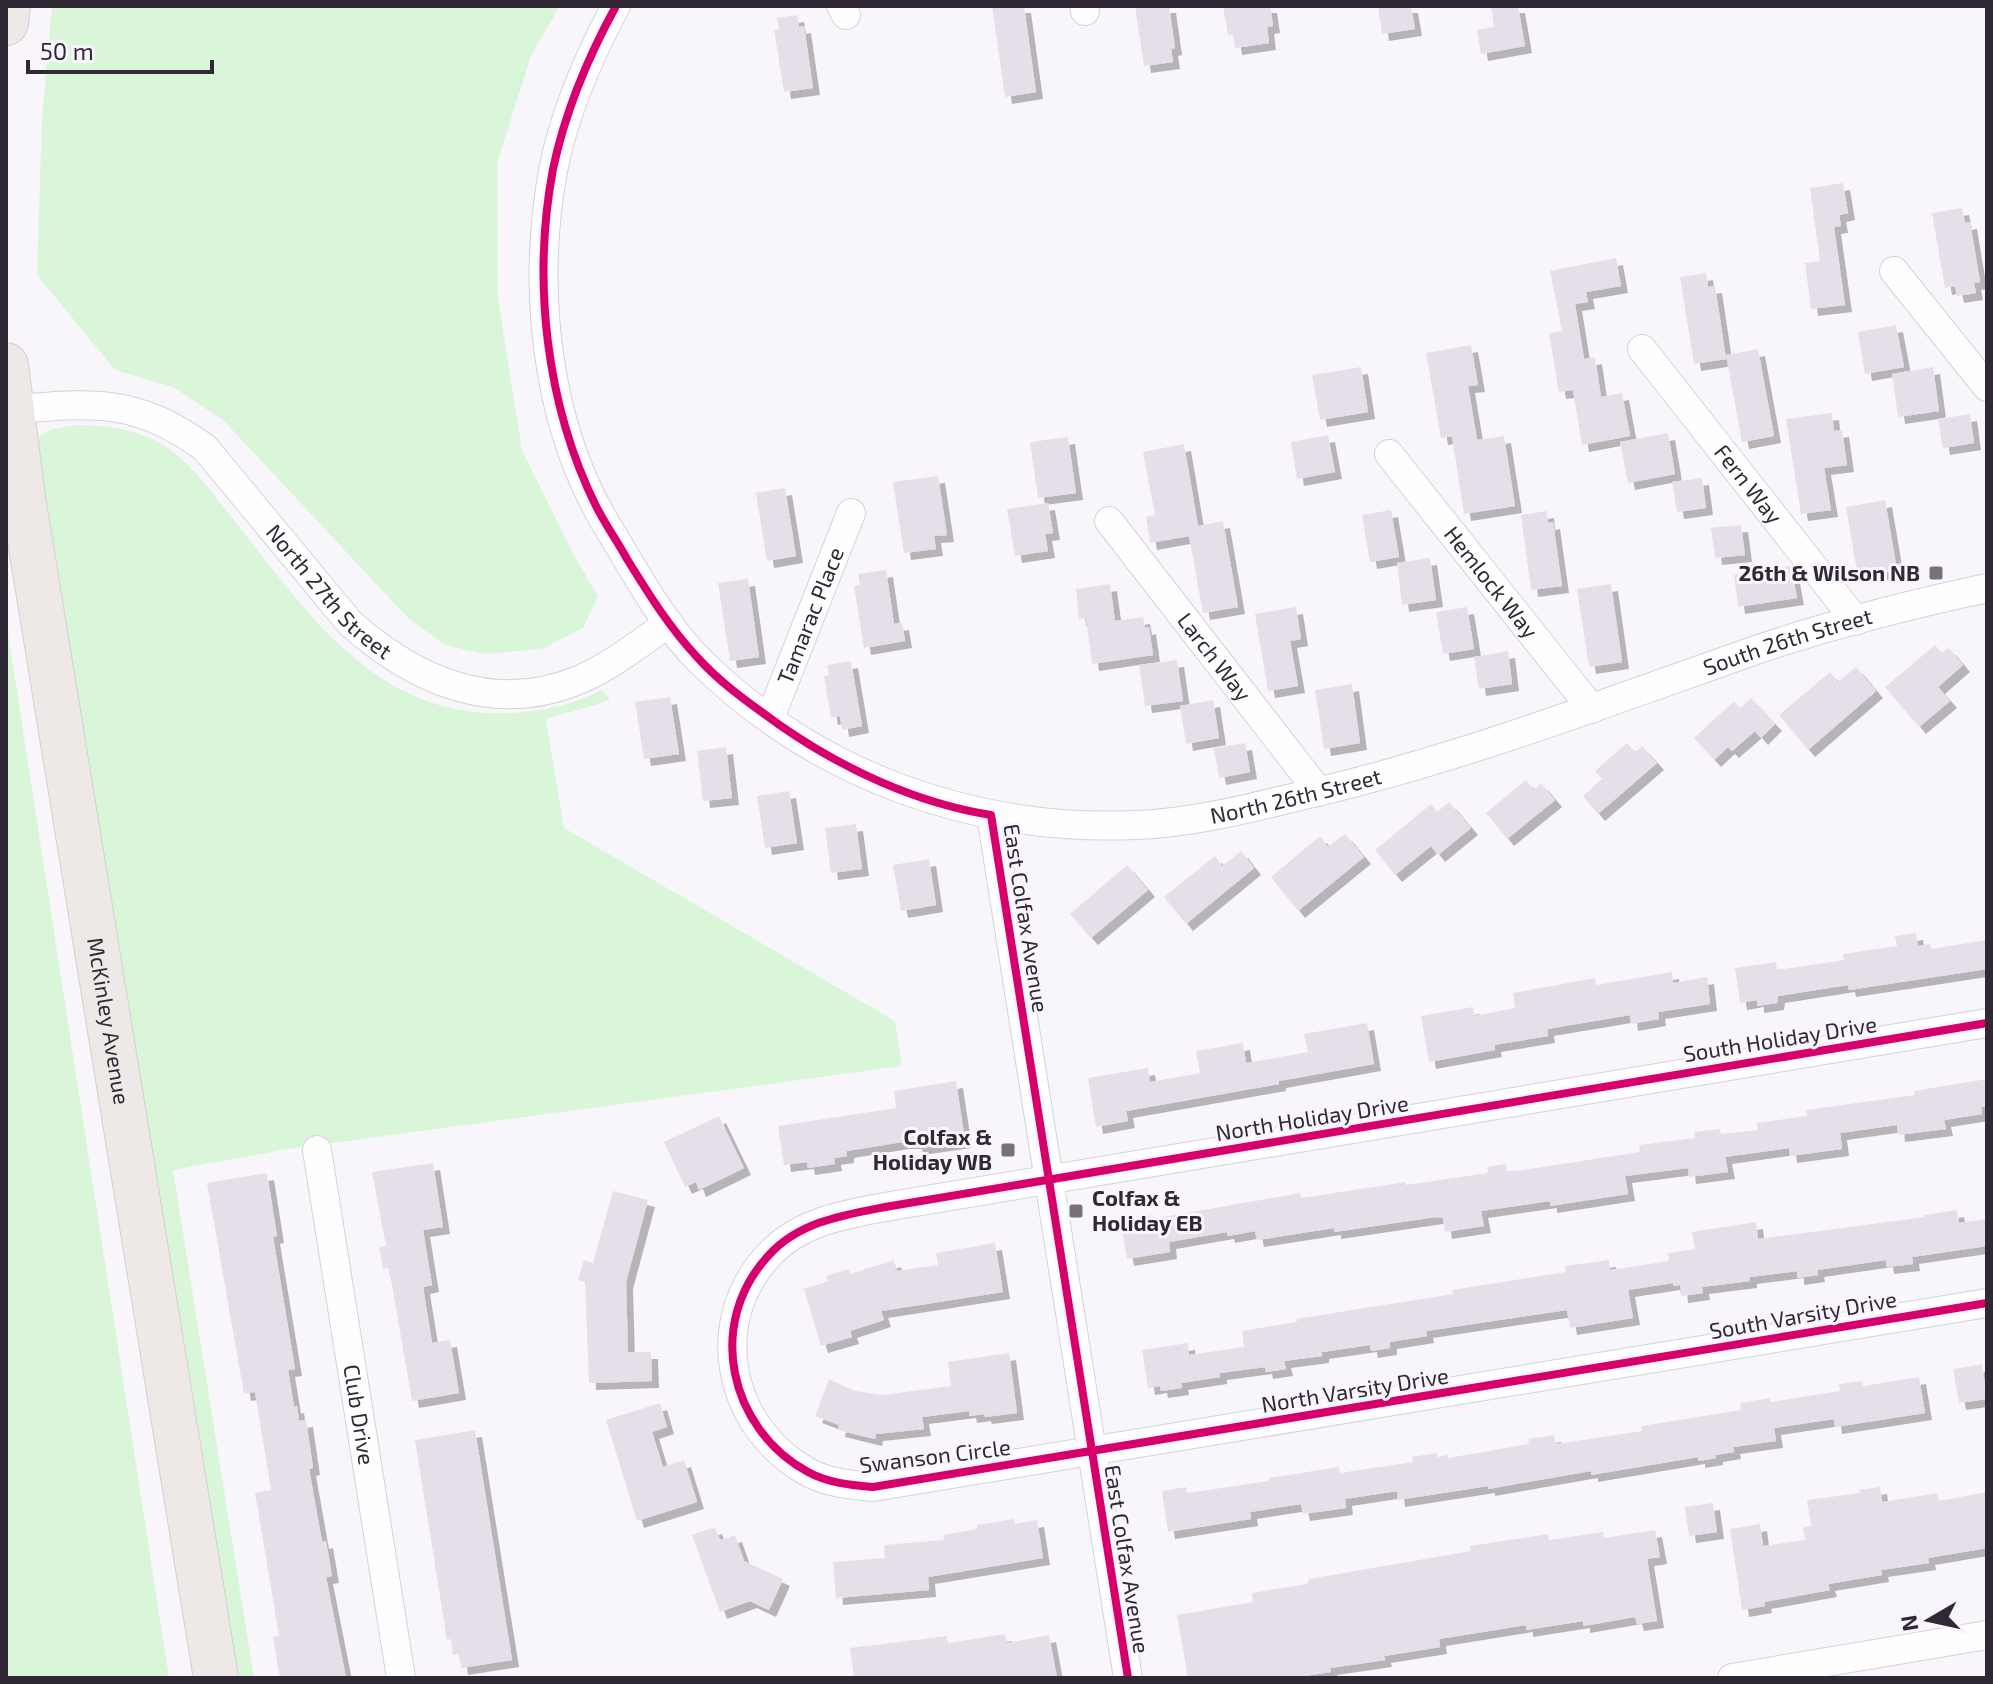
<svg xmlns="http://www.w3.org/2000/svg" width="1993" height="1684" font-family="'Exo 2',sans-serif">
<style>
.green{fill:#d9f6d9}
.building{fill:#e6dfea;filter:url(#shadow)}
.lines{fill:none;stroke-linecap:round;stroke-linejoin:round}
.minor-casing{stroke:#d5d1d9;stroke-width:30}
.primary-casing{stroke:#d3d1d5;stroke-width:46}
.minor{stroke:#fefefe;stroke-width:28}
.primary{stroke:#eee8e6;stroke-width:44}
.cycleway-casing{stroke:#f9f5fc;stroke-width:13}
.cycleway{stroke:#d6006c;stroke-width:8}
.poi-dot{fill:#76717a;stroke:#f9f5fc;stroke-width:3}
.labels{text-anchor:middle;stroke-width:6;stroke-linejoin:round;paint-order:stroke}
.street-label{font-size:22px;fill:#302935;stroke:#f9f5fc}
.poi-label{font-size:22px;font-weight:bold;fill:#302935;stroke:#f9f5fc;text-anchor:end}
</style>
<defs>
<filter id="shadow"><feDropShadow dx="7" dy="7" stdDeviation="0" flood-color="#0004"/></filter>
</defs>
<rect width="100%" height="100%" fill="#f9f6fb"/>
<path class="green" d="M52 6H560L532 53 497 163 498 298 522 450 573 554 598 596 583 628 542 649 484 654 445 645 408 618 224 421 173 387 115 370 37 275 42 118Z
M74 425C103 425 130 428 156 441 187 457 208 488 229 514 299 601 366 709 490 713 528 714 569 708 602 690L610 699 595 705 546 719 564 828 895 1021 902 1066 288 1149 173 1170 254 1678H237L36 450 39 436 52 429Z
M6 620 169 1678H6Z"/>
<path class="building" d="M992 6H1024L1036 92 1005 97Z
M1135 6H1169L1175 48 1171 49 1173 62 1144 66Z
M1223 6H1270L1273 26 1267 27 1269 43 1235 48 1233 34 1228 35Z
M1378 6H1411L1415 29 1382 34Z
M1491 6H1518L1525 46 1481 54 1477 30 1494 27Z
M797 15 799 27 804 26 813 88 784 92 774 30 779 29 777 18Z
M1843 183 1848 213 1839 215 1841 226 1834 227 1845 305 1811 309 1805 263 1820 261 1810 188Z
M1962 208 1965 223 1970 222 1980 282 1974 283 1976 293 1957 296 1955 286 1945 288 1932 213Z
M1616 258 1621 286 1586 292 1588 302 1575 304 1584 359 1595 357 1601 397 1622 393 1630 436 1582 445 1573 390 1559 392 1549 333 1562 331 1550 271Z
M1706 273 1708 287 1715 286 1726 359 1694 364 1680 277Z
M1896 325 1904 367 1865 374 1858 332Z
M1471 345 1478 385 1468 386 1477 440 1504 436 1515 506 1464 514 1452 436 1441 438 1426 353Z
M1758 349 1774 436 1742 442 1726 355Z
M1361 367 1368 412 1320 420 1312 375Z
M1933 367 1939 411 1898 417 1892 374Z
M1832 413 1834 431 1842 430 1847 465 1824 468 1831 510 1801 514 1786 419Z
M1970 414 1974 443 1943 448 1938 419Z
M1668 433 1675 474 1628 483 1620 442Z
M1328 435 1335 472 1297 479 1291 442Z
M1068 437 1076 493 1038 498 1030 442Z
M1184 444 1198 526 1223 521 1238 607 1203 613 1189 536 1150 543 1146 517 1155 515 1143 452Z
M938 476 947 535 934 536 936 549 904 553 893 482Z
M1702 478 1706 508 1677 512 1672 482Z
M785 488 796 556 767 561 756 493Z
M1885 500 1897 570 1858 577 1846 507Z
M1048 503 1053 533 1045 534 1048 551 1015 556 1007 509Z
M1391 510 1399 557 1370 562 1362 515Z
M1547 511 1548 523 1553 522 1562 586 1531 590 1521 515Z
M1741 525 1745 555 1715 558 1711 528Z
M1430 558 1436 600 1402 605 1397 563Z
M1791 566 1797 598 1738 607 1734 575Z
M886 570 894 624 902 623 905 641 864 648 854 586 860 585 858 574Z
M748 579 759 657 730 661 718 583Z
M1110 584 1115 621 1143 617 1145 628 1149 627 1153 655 1092 664 1086 618 1079 619 1076 589Z
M1611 584 1622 662 1589 667 1577 589Z
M1296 607 1301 639 1290 641 1298 686 1268 691 1255 614Z
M1467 607 1474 649 1443 654 1436 612Z
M1935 645 1942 653 1949 648 1963 665 1938 687 1950 701 1919 727 1885 687Z
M1508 651 1512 684 1479 689 1474 657Z
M1177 660 1183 701 1145 706 1139 665Z
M851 661 862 726 842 730 840 716 831 718 824 676 829 675 827 665Z
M1856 667 1876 691 1808 750 1779 715 1830 672 1838 682Z
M1352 684 1360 743 1324 749 1315 690Z
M670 697 679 754 644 759 635 702Z
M1751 698 1775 724 1761 738 1755 731 1732 751 1728 747 1714 760 1694 738 1734 701 1740 708Z
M1213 700 1219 738 1186 744 1180 706Z
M1245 743 1250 772 1219 778 1214 748Z
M1627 743 1635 752 1642 746 1657 763 1598 814 1583 796 1602 779 1595 771Z
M726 747 732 798 703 801 697 751Z
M1526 780 1534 790 1541 783 1555 800 1507 839 1486 813Z
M789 791 797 843 765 848 757 796Z
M1449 802 1471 828 1438 855 1431 846 1395 875 1375 850 1431 804 1437 812Z
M856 824 862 869 831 873 825 828Z
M1345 834 1364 857 1298 911 1271 877 1320 836 1328 847Z
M1241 851 1254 868 1186 924 1164 897 1215 856 1222 866Z
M929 859 936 905 901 911 893 865Z
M1127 865 1148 890 1091 938 1070 914Z
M1916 933 1918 946 1930 944 1931 949 1987 940V969L1849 990 1848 985 1778 996 1777 1003 1757 1006V1000L1740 1003 1735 968 1776 962 1777 970 1844 960 1843 954 1897 946 1895 936Z
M1672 972 1673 983 1707 977 1710 1004 1658 1012 1659 1019 1631 1024 1630 1015 1547 1029 1548 1036 1494 1045 1495 1050 1429 1062 1421 1016 1473 1007 1474 1016 1515 1008 1513 993 1595 978 1596 985Z
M1367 1023 1374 1064 1279 1081V1084L1126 1111 1128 1121 1096 1127 1088 1078 1148 1068 1150 1082 1200 1073 1196 1051 1243 1043 1246 1063 1308 1052 1304 1034Z
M1987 1079V1107H1981L1982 1114 1944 1120 1946 1129 1898 1135 1897 1125 1840 1133 1842 1149 1790 1156 1789 1148 1725 1157 1728 1172 1689 1177 1688 1168 1625 1176 1628 1194 1550 1206V1201L1481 1211 1484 1226 1445 1232 1443 1218 1436 1217 1334 1232V1228L1257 1240 1255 1231 1228 1236 1227 1232 1169 1242 1170 1252 1127 1259 1121 1224 1130 1223 1129 1219 1151 1215V1219L1300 1193 1301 1198 1406 1182V1185L1488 1173 1487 1167 1506 1164 1507 1171H1516L1640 1152 1639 1145 1695 1138 1694 1132 1720 1129 1721 1134 1758 1130 1757 1123 1807 1116 1806 1110 1915 1095 1914 1091Z
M956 1081 965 1141 916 1148 915 1142H902L847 1151V1156L834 1158 835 1164 808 1168 807 1162 784 1165 778 1126 896 1108 894 1091Z
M719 1116 744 1168 699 1190 696 1182 685 1187 664 1142Z
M433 1163 443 1227 423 1230 432 1285 423 1287 432 1343 450 1340 459 1393 412 1401 389 1268 383 1269 379 1247 386 1246 372 1172Z
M267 1173 277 1236 273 1237 295 1369 288 1370 294 1407 297 1406 299 1421 306 1420 313 1468 309 1469 322 1542 326 1541 332 1576 326 1577 346 1678H280L273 1637 279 1636 255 1493 271 1490 255 1392 244 1394 207 1183Z
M613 1191 648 1200 626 1282 628 1352H651L652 1381 589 1383 585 1282 578 1280 584 1260 593 1263Z
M1957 1210 1959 1223 1987 1219V1246L1912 1257 1913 1264 1887 1267 1886 1260 1817 1270 1818 1275 1797 1278V1271L1750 1277V1281L1702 1287 1703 1293 1681 1296 1680 1285 1673 1286V1283L1628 1290 1633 1318 1570 1328 1567 1310 1426 1331 1427 1336 1390 1342V1348L1371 1351 1370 1345 1322 1352V1356L1284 1361 1286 1369 1266 1372 1265 1367 1220 1373V1377L1181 1383 1182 1388 1161 1391 1160 1386 1148 1388 1142 1350 1188 1343 1189 1355 1244 1347 1242 1331 1297 1322 1296 1319 1453 1294 1452 1290 1566 1272 1565 1266 1609 1260 1610 1270 1669 1261 1668 1253 1695 1249 1692 1232 1756 1222 1758 1239 1925 1217V1215Z
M995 1243 1003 1292 881 1311 884 1320 850 1331 852 1337 821 1346 804 1289 828 1281 826 1276 849 1269 850 1274 894 1260 897 1271 938 1265 936 1253Z
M1009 1353 1017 1413 985 1417 984 1414 970 1416 969 1411 922 1417 924 1429 876 1434 875 1439 838 1430 839 1425 815 1416 829 1379 855 1391 883 1395 951 1386 948 1362Z
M1982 1364 1987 1399 1959 1403 1953 1369Z
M1919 1377 1925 1413 1835 1427 1834 1419 1774 1428 1776 1441 1733 1447 1734 1452 1716 1455V1458L1698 1461V1457L1591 1475V1471L1488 1489V1486L1398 1500 1397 1491 1345 1499 1346 1508 1303 1514 1301 1504 1250 1512 1251 1519 1168 1532 1162 1491 1186 1487 1187 1493 1269 1481V1478L1339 1467 1340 1473 1413 1462 1412 1457 1437 1453V1457L1448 1455V1458L1529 1444 1528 1439 1554 1435 1556 1444 1642 1431 1641 1426 1741 1410 1740 1403 1770 1398V1402L1840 1391 1839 1384 1862 1381 1863 1386Z
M660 1403 667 1427 652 1432 663 1467 684 1460 697 1502 637 1521 606 1420Z
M475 1430 512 1660 461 1668 459 1654 453 1655 451 1639 447 1640 415 1440Z
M1880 1487 1882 1502 1937 1493 1939 1501 1987 1492V1548L1928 1558 1929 1563 1881 1570 1882 1575 1828 1584 1830 1590 1764 1602 1765 1606 1742 1610 1730 1529 1760 1524 1763 1546 1805 1540 1803 1527 1811 1526 1807 1500 1860 1493 1859 1490Z
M1713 1503 1717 1532 1689 1536 1685 1507Z
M1014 1519 1015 1524 1037 1520 1043 1558 928 1577 929 1590 836 1598 833 1562 885 1558 884 1545 944 1540 943 1535 977 1529V1525Z
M715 1527 720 1540 735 1535 744 1561 783 1579 769 1610 750 1601 720 1612 692 1535Z
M1655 1530 1660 1557 1647 1559 1657 1621 1637 1624 1635 1617 1583 1626V1621L1526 1630V1625L1439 1639 1440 1647 1384 1656 1385 1660 1330 1668 1331 1672 1291 1678H1188L1177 1615 1253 1602 1252 1593 1307 1584 1309 1579 1471 1551 1470 1546 1548 1534 1549 1540 1603 1532 1604 1538Z
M1005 1634 1007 1643 1049 1635 1057 1678H854L850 1648 947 1636 948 1643Z"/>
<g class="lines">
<g class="minor-casing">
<g id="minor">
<path id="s1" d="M616 6C588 58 564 113 553 171 532 286 545 422 606 524 635 571 661 622 700 661 817 776 974 832 1136 825 1191 823 1247 809 1300 796 1449 762 1592 708 1736 657 1817 628 1903 606 1987 588"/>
<path d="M841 6 846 15"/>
<path d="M1084 6 1085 11"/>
<path d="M1894 271 1987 387"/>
<path id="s2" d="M1642 349 1856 621"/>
<path id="s3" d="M11 410C92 402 136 398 205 448L350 623C415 681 495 716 581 679 613 665 640 643 669 623"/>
<path id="s4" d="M1389 454 1592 709"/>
<path id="s5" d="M1109 521 1319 792"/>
<path id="s6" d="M770 718 851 513"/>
<path d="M991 815 1128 1678"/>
<path d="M1987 1023 885 1207C843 1215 799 1222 769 1255 705 1323 729 1429 808 1472 828 1483 851 1485 873 1487L1987 1303"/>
<path id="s7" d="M317 1150 401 1678"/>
<path d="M1732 1678 1987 1635"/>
</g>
</g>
<g class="primary-casing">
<g id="primary">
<path d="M6 23 8 6"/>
<path id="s8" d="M6 365 23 498 216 1678"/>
</g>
</g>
<use href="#minor" class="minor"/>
<use href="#primary" class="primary"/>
<g class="cycleway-casing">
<path id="cycleway" d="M616 6C588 57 565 112 553 169 532 281 546 405 596 506 605 524 617 541 627 559 648 593 669 627 697 657 721 684 752 705 781 726 843 769 916 803 991 815L1128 1678
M1987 1023 885 1207C843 1215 799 1222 769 1255 705 1323 729 1429 808 1472 828 1483 851 1485 873 1487L1987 1303"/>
</g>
<use href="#cycleway" class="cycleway"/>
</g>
<g class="poi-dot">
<rect x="1928" y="565" width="16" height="16" rx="4"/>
<rect x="1000" y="1142" width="16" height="16" rx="4"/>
<rect x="1068" y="1203" width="16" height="16" rx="4"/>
</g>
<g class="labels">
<g class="street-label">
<text dy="8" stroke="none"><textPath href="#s2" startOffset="172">Fern Way</textPath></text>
<text dy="8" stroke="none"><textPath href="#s4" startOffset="164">Hemlock Way</textPath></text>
<text dy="8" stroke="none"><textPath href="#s3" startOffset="394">North 27th Street</textPath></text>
<text dy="8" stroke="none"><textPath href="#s6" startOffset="110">Tamarac Place</textPath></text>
<text dy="8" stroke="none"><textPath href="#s1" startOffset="1866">South 26th Street</textPath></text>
<text dy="8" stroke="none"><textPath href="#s5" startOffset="172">Larch Way</textPath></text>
<text dy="8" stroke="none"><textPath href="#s1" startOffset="1350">North 26th Street</textPath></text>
<text transform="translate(1026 918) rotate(81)" y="8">East Colfax Avenue</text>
<text dy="8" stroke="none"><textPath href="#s8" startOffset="664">McKinley Avenue</textPath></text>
<text transform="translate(1780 1039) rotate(-9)" y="8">South Holiday Drive</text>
<text transform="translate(1312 1118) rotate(-9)" y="8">North Holiday Drive</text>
<text transform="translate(1803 1315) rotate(-10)" y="8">South Varsity Drive</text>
<text transform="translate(1355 1390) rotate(-9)" y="8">North Varsity Drive</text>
<text dy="8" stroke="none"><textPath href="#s7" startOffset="268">Club Drive</textPath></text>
<text transform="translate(935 1456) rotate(-7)" y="8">Swanson Circle</text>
<text transform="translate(1127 1559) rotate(81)" y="8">East Colfax Avenue</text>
</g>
<g class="poi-label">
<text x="1920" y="581">26th &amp; Wilson NB</text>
<text x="992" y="1145">Colfax &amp;<tspan x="992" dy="25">Holiday WB</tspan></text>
<text x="1092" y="1206" text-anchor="start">Colfax &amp;<tspan x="1092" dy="25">Holiday EB</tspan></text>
</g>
</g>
<rect width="1993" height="1684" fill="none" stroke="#302935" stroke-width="16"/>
<g transform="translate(1929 1620) rotate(261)" stroke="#f9f5fc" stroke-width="6" paint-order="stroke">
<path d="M0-6L14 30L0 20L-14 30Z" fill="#302935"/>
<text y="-12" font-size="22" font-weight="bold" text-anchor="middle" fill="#302935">N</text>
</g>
<path d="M28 60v12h184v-12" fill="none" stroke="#302935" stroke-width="4"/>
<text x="40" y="60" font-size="24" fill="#302935" stroke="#f9f5fc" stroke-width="6" paint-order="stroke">50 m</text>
</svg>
